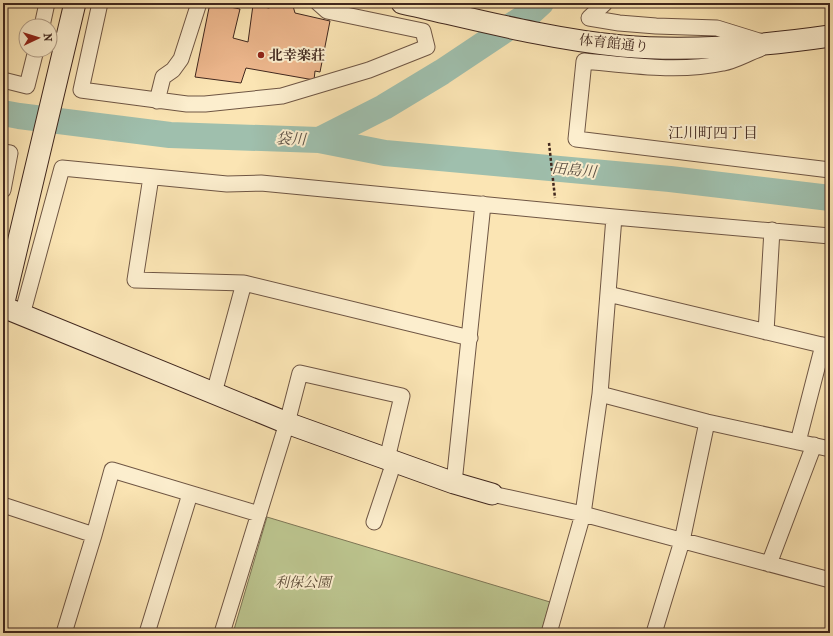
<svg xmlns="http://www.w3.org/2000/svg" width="833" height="636" font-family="'IM FELL French Canon','Noto Serif JP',serif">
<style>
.green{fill:#bcc58f;stroke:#7e7656}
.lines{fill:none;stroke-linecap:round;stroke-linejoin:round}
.river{stroke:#9fbfad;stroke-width:26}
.building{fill:#edb78d;stroke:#40271e}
.street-casing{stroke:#6f5644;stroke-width:17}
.secondary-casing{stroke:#40271e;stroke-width:23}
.path{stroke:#40271e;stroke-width:2.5;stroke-dasharray:3 2;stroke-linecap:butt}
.street{stroke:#fceece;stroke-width:15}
.secondary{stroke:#fceece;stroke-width:21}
.poi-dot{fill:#8f2418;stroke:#fceece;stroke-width:1.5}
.labels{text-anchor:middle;stroke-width:4;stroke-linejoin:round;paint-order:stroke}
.street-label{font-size:14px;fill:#40271e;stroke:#fceece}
.poi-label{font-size:14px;font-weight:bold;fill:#40271e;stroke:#fceece;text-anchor:start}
.park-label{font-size:14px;font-style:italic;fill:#5f4e3a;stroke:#fceece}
.neighbourhood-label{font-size:15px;fill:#40271e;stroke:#fceece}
.water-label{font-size:15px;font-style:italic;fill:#584d42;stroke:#fceece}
</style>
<rect width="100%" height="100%" fill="#fbe5b4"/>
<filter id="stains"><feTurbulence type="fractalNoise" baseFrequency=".005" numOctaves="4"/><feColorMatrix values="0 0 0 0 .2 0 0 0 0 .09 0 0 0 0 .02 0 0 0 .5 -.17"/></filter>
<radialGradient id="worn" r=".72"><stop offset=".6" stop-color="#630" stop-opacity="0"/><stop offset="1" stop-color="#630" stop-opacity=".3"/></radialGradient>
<path class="green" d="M267 517 550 602 541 633H233Z"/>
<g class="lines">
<path class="river" d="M3 113 19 116 170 135 319 140 384 107 442 72 529 14 541 3
M319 140 385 153 670 179 830 198"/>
</g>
<path class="building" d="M210 3 240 9 233 38 248 42 253 5 269 8 276 3H286L293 6 295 13 330 21 320 72 315 71 314 80 246 68 241 83 195 77Z"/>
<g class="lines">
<g class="street-casing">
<path id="street" d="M100 3 81 90 187 104H205L282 96 369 70 427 47 423 31 327 11 318 3
M605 3 589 18 619 23 656 26 717 28 759 41
M42 26 47 3
M760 49C748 53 735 61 723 63 678 73 629 65 584 61L576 139 830 170
M3 80 27 86 36 50
M157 101 163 77 173 70 181 59 199 3
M3 152 10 153 3 190
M151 177 135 280 244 283
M608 294 830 347
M22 315 62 168 227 184 261 183 614 217 830 236
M766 332 772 230
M214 393 244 283 470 338
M600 394 707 422 830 449
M798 442 823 345
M454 483 483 204
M492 494 583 514 830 580
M3 505 94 535
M374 522 394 462
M769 564 814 445
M64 633 94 535 112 470 259 514
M147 633 190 494
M222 633 287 423 300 373 402 396 387 459
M549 633 583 514 600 394 614 217
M654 633 682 541 707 422"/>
</g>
<g class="secondary-casing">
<path id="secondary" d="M402 3C474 19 548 39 622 46 691 52 761 46 830 36
M3 306 75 3
M3 307 287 423 454 483 492 494"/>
</g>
<path class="path" d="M549 143 555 198"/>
<use href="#street" class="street"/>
<use href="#secondary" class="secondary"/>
</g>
<circle class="poi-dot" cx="261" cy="55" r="4"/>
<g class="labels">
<g class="street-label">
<text transform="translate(614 43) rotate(6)" y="5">体育館通り</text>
</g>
<g class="poi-label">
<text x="269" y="60">北幸楽荘</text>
</g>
<g class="park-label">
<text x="303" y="587">利保公園</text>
</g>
<g class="neighbourhood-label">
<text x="713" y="138">江川町四丁目</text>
</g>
<g class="water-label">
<text transform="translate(291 139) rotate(2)" y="5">袋川</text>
<text transform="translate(574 170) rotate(5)" y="5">田島川</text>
</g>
</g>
<rect width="833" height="636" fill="none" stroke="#fbe5b4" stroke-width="16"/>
<rect x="4" y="4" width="825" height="628" fill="none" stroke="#40271e" stroke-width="2"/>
<rect x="8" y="8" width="817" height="620" fill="none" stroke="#40271e"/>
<g transform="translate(38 38) rotate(86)"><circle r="19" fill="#fceece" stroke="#b19e88"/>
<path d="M0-3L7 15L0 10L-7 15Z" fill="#8f2418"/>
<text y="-6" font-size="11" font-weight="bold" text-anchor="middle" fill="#40271e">N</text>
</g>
<rect width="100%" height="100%" filter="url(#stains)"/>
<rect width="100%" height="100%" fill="url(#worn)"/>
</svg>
